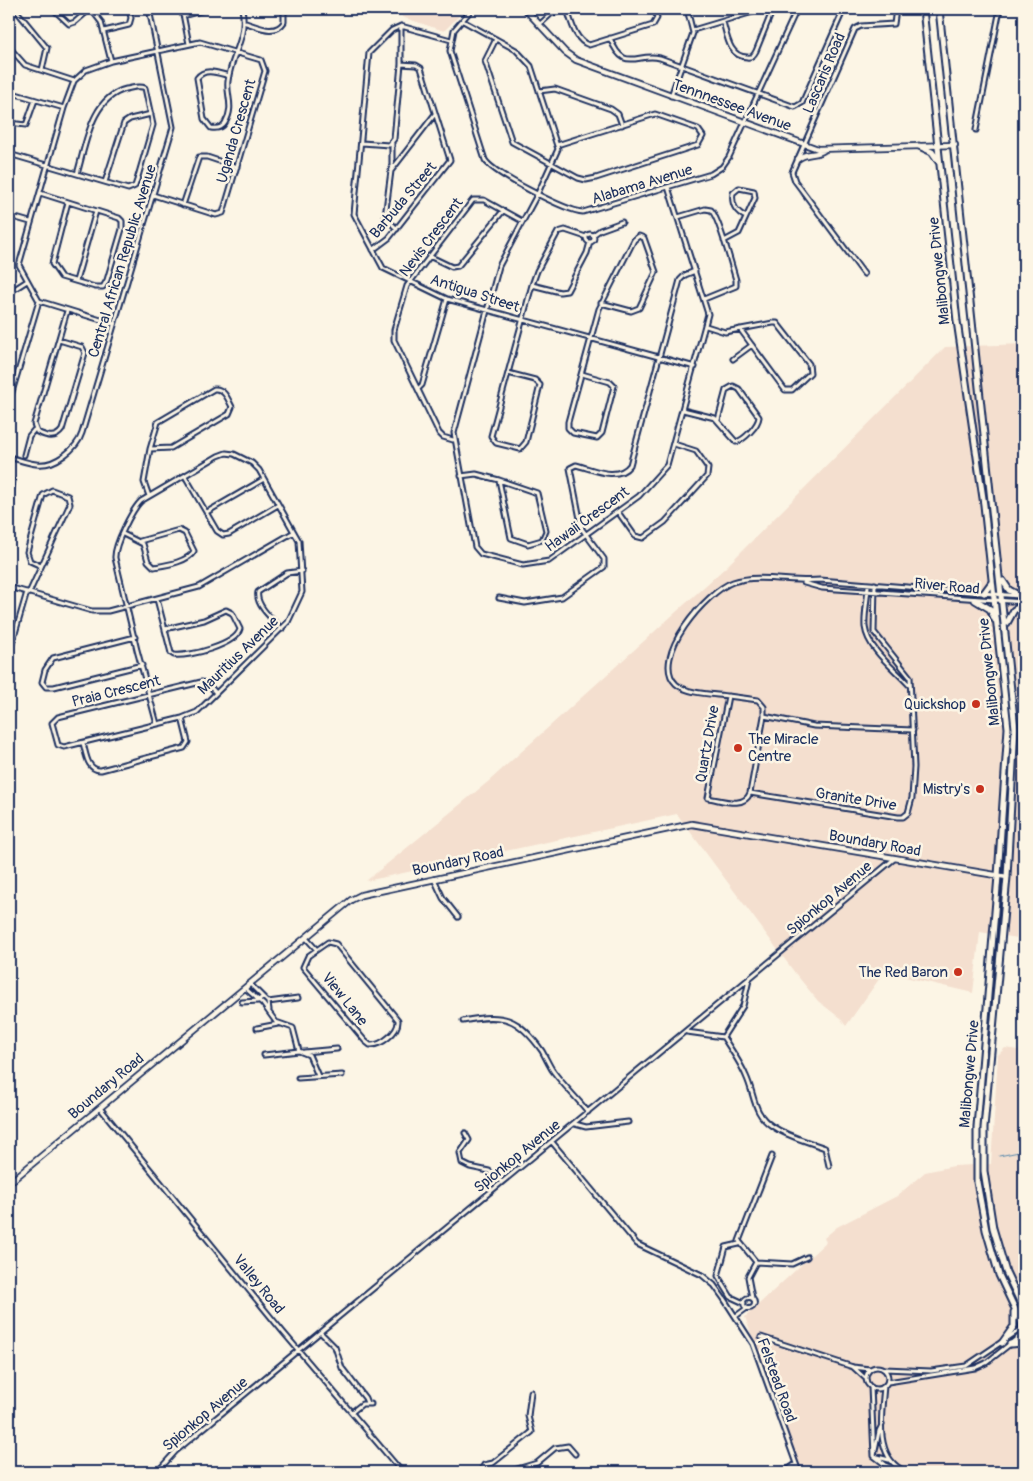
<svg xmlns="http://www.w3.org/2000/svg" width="1033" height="1481" font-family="Pangolin,sans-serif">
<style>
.built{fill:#f4dfcf}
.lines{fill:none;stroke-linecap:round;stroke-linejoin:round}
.stream{stroke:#5889ad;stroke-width:1}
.minor-casing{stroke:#1b2f5e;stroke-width:7}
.tertiary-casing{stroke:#1b2f5e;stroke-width:8}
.secondary-casing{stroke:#1b2f5e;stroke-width:9}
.minor{stroke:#fcf5e5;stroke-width:3}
.tertiary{stroke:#fcf5e5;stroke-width:4.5}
.secondary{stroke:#fcf5e5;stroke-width:5}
.poi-dot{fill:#c8321e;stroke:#fcf5e5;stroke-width:2}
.labels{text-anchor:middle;stroke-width:5;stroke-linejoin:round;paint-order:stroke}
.street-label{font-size:15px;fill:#1b2f5e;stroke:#fcf5e5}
.poi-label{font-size:15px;fill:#1b2f5e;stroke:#fcf5e5;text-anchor:end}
</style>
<rect width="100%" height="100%" fill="#fcf5e5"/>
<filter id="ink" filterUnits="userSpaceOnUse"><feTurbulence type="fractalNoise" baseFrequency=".02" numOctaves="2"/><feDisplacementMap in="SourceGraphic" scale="10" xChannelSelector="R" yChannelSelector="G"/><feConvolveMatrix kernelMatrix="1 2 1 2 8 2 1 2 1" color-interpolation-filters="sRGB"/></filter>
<g filter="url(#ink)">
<path class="built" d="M401 9H466L444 31 402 17Z
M1024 344V939L980 932 973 993 884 972 846 1026 840 1018 818 1001 795 973 677 814 366 881 489 781 726 567 945 347Z
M1005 1048 1024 1051V1472H800L745 1317 826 1242 824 1238 837 1227 897 1196 925 1172 954 1166 991 1164 998 1055Z"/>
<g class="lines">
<path class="stream" d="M999 1156 1024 1151"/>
<g class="minor-casing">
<path id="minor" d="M15 9 47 48 42 70
M53 9 69 24 75 22 90 9
M91 9 101 22 111 61
M182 9 189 44
M472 9 454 30 450 51 485 160C494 174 566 211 583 212L711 174 722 167 729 157 797 9
M567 9C571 21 575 41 589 45L653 25 657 18 655 9
M183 16 208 9
M463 21 516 50 531 66 558 149 538 193 499 266 454 433 475 547 481 554 523 565 549 561 639 496 667 465 708 314 668 187
M246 23C259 27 275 36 284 22V9
M539 25 551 14 567 9
M693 30 763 9 771 14 756 51C754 55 752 58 747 57 729 57 727 35 723 22
M104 31 129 25 131 18 129 9
M610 38C624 74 637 52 660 58L795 107 802 103 844 9
M496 39 485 61 512 142 578 178 586 180 596 178 698 145 703 136 698 129 655 114 557 145
M451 40 401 26 392 30 369 53 354 214 383 268 447 299 695 367
M9 47 25 65 74 81
M229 76C218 73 205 67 197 78L204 119 211 128C217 129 222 128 225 123 235 106 226 96 228 81 231 55 248 37 242 9
M539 91 555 89 611 109 618 114 622 125
M9 92 64 108
M671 96 693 33 687 9
M9 123 26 125 35 100
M976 130 1000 9
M362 143 389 145 394 139 401 64V26
M9 154 128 189 135 186 137 180 153 125 145 88C139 85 133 88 126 89 91 98 86 144 77 174
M392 169V143
M105 182 124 123 130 119 151 114
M40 193 119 218 122 221V229L107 280 103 287H95L61 277 52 264 68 202
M183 205 199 157H207L237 167
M9 216 30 222
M678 217 705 209 711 210C719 217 732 267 736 280V286L704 299
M397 229 385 217 391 171 435 114
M586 238a4 4 0 1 1 8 0a4 4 0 1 1-8 0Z
M593 235 600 230 622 222
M724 241 739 233 755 198 754 191 739 188 733 193C731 205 736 212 746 217
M373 250 389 238 450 160 421 68 416 65 401 64
M429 256 452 267 458 266 503 211
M864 274 795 181 792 172 855 29 861 26 894 24 896 9
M76 281 96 211
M532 285 560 292 567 291 587 253 590 242
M9 299 13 290 27 281
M114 324 39 301 19 265 64 108 74 81 86 70 111 61 200 42 261 60 265 71 223 213 216 215 153 195
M706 326 725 332 773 323H777L809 364 810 373 792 390H785L740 329
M59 340 82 347 85 353 62 430C55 440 46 436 37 432L34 424 67 311
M733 359 752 345
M508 373 491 436 496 443 520 449 526 442 540 385 535 380 508 373 532 285 537 271 558 232 565 230 586 237
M582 374 610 382 614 386 602 433 597 438 573 433 568 428V422L599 309 634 240 639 236 644 238 656 272 639 308 631 311 601 303
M418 389 422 385 447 299
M9 402 39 301
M683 410 715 418 736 442C744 440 758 426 759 417L739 389 733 386 726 390 718 420
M453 440 443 437 439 433 394 340V330L407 286 473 200H484L522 221
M24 455 29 436 34 430
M9 457C17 459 27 463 36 464 54 467 77 449 82 433L173 127 149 9
M185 476 217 531 223 535 229 534 278 505
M461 476 476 474 499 480 511 538 528 544 542 540 546 531 537 493 499 480
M9 478 13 481 9 505
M149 496 144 482 150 449 171 448 229 414 232 407C228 399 224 388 214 389L158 422 150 449
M207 512 264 479
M618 512 635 536 643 538 665 522 707 476 708 468 696 451 674 444
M123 534 143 544 148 561 154 567C166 565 188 562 194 551L185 533 179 530 140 541
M804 583 822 588 1024 602
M868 584C868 598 864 613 865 627 868 650 895 669 909 685
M9 587 92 611H108L199 587 294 532
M29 593 70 504 68 496 52 490 43 495 27 552 30 561 41 566
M499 598 525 603 562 597 604 567V559L582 529 570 468 576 465C593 469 617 482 630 465L680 280 685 275 695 271
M157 599 171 653 174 655C189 657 236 645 240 629L232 613 226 610 204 620 165 629
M282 629C273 620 255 605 258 592L287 573 302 571
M135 637 53 658 45 670 42 682 46 687H54L142 665
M9 654 27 592
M728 696C713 694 687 694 676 684 649 658 707 591 733 582 760 573 792 583 820 580L1019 596
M764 716 750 793 898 817H903L908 813 912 798 914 767 910 677 874 632 875 584
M157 724C150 699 144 675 137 650L115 558C114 545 132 510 141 501L218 456 226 453 234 454 252 463 259 470 299 541 302 592 288 622 197 712 182 718 64 747 58 745 52 723 58 717 201 682 207 683 216 693
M83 743C86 753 87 771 101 770L184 748 188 742 182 718
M750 793C744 809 722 800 708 798L728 696 758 700 764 707V716L814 726 913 730
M434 879 443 898 458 917
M306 938 316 949
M328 942 336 944 398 1020C399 1032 381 1046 370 1045L365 1041 303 967 308 956Z
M250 984 268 1002 269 1010
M245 988 263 1004 276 1022 293 1028 299 1051 309 1055 318 1076
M242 1002 258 1001 262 997
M268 1002 298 998
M463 1021C504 1013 518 1017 542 1051 546 1058 549 1065 553 1071 564 1086 577 1098 588 1112
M257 1028 278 1024
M687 1032 723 1037C729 1046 742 1066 746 1076 755 1095 753 1114 772 1126 788 1137 807 1141 825 1148L829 1166
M723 1037 743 1006 749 980
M304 1052 337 1049
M264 1055 299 1051
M298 1078 342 1075
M100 1108 283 1332 402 1472
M575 1124 586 1127 628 1122
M465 1133 469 1140 460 1153 462 1163 470 1167 489 1171 502 1182
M552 1142 637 1244 702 1275 714 1285 724 1299 753 1344 799 1472
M739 1244 726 1247 718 1276 731 1297 744 1303
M756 1262 792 1264 807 1257
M743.5 1303a5.5 5.5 0 1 1 11 0a5.5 5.5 0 1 1-11 0Z
M752 1298 748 1277 756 1262 739 1241 772 1156
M736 1316 747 1308
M321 1333 335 1347 342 1368 365 1398 367 1403
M761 1337 853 1367 870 1369
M866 1378a11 11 0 1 1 22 0a11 11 0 1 1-22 0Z
M853 1367 865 1378
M885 1369 931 1371 966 1366 1024 1327
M888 1382 975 1368 986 1363 1024 1333
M884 1386C882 1412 874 1454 901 1469
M871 1387 874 1456 887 1466 905 1472
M352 1412 362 1404H371
M882 1425 879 1431 874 1456 889 1460
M157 1472 176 1451 894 859
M480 1472 484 1465 493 1463 532 1432 528 1416 531 1392
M507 1472 537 1463 555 1448 568 1446 575 1454
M784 1472 796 1464"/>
</g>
<g class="tertiary-casing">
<path id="tertiary" d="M525 9 565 52 576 60 818 149 955 145
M798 159C806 152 816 156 824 150
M9 1183 351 900 361 895 692 824 1007 877"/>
</g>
<g class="secondary-casing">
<path id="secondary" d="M923 9 957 321 984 505 1008 728 998 876 977 1127V1182L986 1230 999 1275 1024 1328
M939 9 1015 728 1007 877 984 1128V1171L993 1228 1006 1272 1024 1310
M919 146 932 152 939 162
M1003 581 1009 590 1022 597
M984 593 992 582
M975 600 990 609 995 620
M1007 623 1014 610 1024 605
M1002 1343 1014 1326V1312
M1010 1344 1024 1343"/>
</g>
<use href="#minor" class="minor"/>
<use href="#tertiary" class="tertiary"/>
<use href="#secondary" class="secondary"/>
</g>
</g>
<g class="poi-dot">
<circle cx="976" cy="704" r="5"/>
<circle cx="738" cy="748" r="5"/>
<circle cx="980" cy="789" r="5"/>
<circle cx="958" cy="972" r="5"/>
</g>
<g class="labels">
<g class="street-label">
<text transform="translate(824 73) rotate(-67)" y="5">Lascaris Road</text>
<text transform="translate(732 105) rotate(20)" y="5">Tennnessee Avenue</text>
<text transform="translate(236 131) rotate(-74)" y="5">Uganda Crescent</text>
<text transform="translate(642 184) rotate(-17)" y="5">Alabama Avenue</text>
<text transform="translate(403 200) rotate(-50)" y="5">Barbuda Street</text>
<text transform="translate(431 237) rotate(-53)" y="5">Nevis Crescent</text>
<text transform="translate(122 261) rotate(-73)" y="5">Central African Republic Avenue</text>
<text transform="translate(939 271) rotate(-96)" y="5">Malibongwe Drive</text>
<text transform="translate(475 293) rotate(18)" y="5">Antigua Street</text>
<text transform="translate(587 519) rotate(-36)" y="5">Hawaii Crescent</text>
<text transform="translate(947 586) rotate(5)" y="5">River Road</text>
<text transform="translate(238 655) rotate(-44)" y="5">Mauritius Avenue</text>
<text transform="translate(989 672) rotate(-96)" y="5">Malibongwe Drive</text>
<text transform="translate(116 691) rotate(-14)" y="5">Praia Crescent</text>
<text transform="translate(707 744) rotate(-80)" y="5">Quartz Drive</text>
<text transform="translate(856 799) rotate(9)" y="5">Granite Drive</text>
<text transform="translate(875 843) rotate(10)" y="5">Boundary Road</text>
<text transform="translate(458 861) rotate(-12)" y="5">Boundary Road</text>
<text transform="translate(829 898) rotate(-40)" y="5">Spionkop Avenue</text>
<text transform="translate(345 999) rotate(51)" y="5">View Lane</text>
<text transform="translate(969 1074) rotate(-85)" y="5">Malibongwe Drive</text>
<text transform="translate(106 1086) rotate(-40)" y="5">Boundary Road</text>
<text transform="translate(517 1156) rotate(-39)" y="5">Spionkop Avenue</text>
<text transform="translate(259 1284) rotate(51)" y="5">Valley Road</text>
<text transform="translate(777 1380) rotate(70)" y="5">Felstead Road</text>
<text transform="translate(205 1414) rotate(-40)" y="5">Spionkop Avenue</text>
</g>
<g class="poi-label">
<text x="966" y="709">Quickshop</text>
<text x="748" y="744" text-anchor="start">The Miracle<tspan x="748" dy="17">Centre</tspan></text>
<text x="970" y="794">Mistry's</text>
<text x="948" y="977">The Red Baron</text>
</g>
</g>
<rect width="1033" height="1481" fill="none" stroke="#fcf5e5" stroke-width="30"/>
<rect x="15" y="15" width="1003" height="1451" fill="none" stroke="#1b2f5e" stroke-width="2" filter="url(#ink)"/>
</svg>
